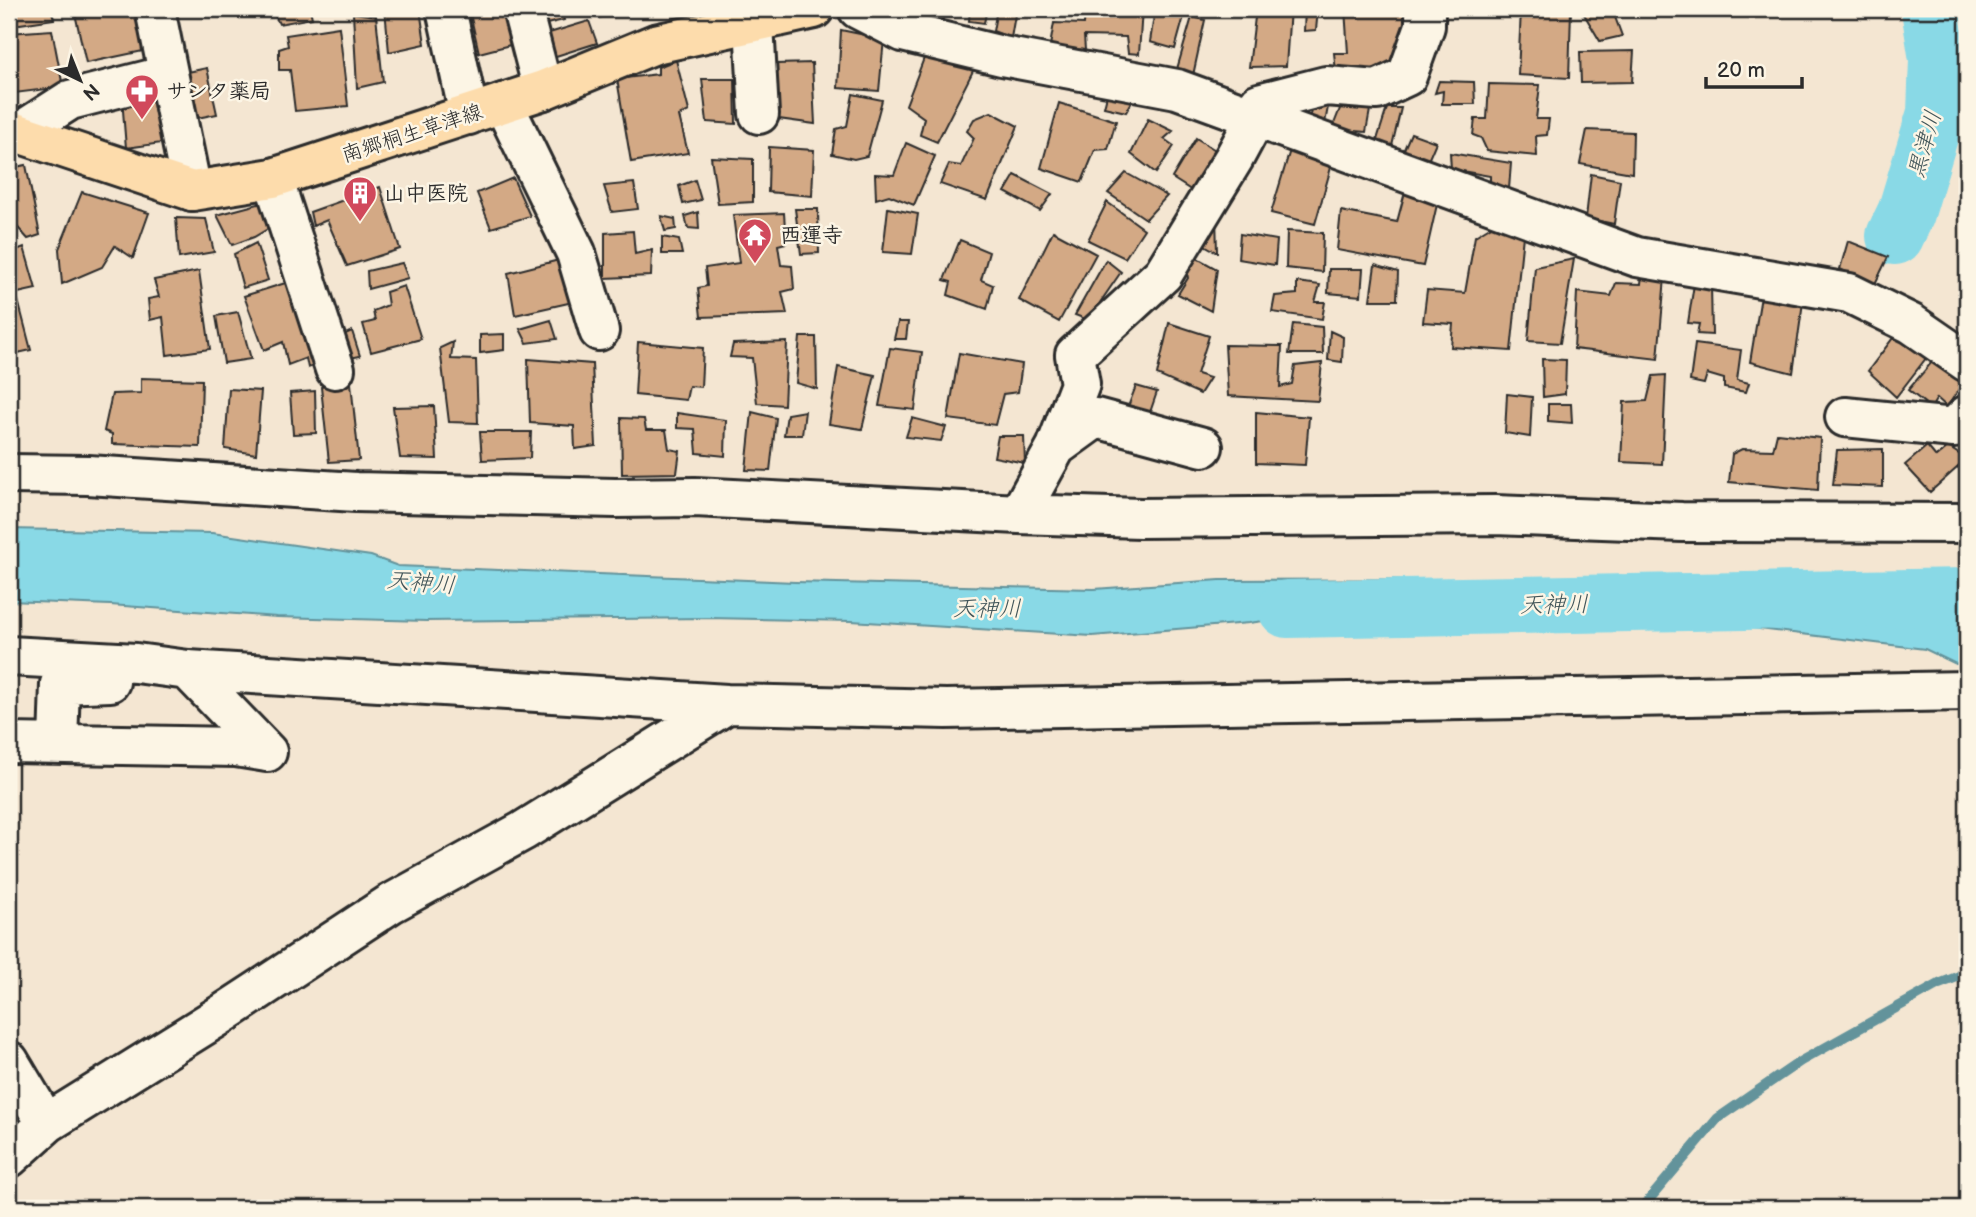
<svg xmlns="http://www.w3.org/2000/svg" width="1976" height="1217" font-family="'Balsamiq Sans','Klee One',sans-serif">
<style>
.water{fill:#89d9e6;stroke:#63939b;stroke-width:2}
.lines{fill:none;stroke-linecap:round;stroke-linejoin:round}
.stream{stroke:#63939b;stroke-width:10}
.river{stroke:#89d9e6;stroke-width:58}
.building{fill:#d3a985;stroke:#2b2b2b;stroke-width:2}
.minor-casing{stroke:#2b2b2b;stroke-width:44}
.major-casing{stroke:#2b2b2b;stroke-width:44}
.minor{stroke:#fcf5e5;stroke-width:38}
.major{stroke:#fddcac;stroke-width:38}
.labels{text-anchor:middle;stroke-width:5;stroke-linejoin:round;paint-order:stroke}
.poi-label{font-size:21px;font-weight:bold;fill:#2b2b2b;stroke:#fcf5e5;text-anchor:start}
.street-label{font-size:21px;fill:#2b2b2b;stroke:#fcf5e5}
.water-label{font-size:23px;font-style:italic;fill:#42565a;stroke:#fcf5e5}
</style>
<rect width="100%" height="100%" fill="#f4e6d2"/>
<filter id="ink" filterUnits="userSpaceOnUse"><feTurbulence type="fractalNoise" baseFrequency=".0143" numOctaves="2"/><feDisplacementMap in="SourceGraphic" scale="14" xChannelSelector="R" yChannelSelector="G"/><feConvolveMatrix kernelMatrix="1 2 1 2 8 2 1 2 1" color-interpolation-filters="sRGB"/></filter>
<g filter="url(#ink)">
<path class="water" d="M9 529 212 533 371 556 398 566 795 582 1094 589 1220 580 1517 579 1652 586 1791 617 1868 608 1967 581V664H1956L1925 649 1726 625 1593 614 1451 596 1249 623 1092 636 851 621 708 618 426 621 277 617 110 605 9 601Z"/>
<g class="lines">
<path class="stream" d="M1642 1208 1718 1118 1801 1061 1939 984 1967 973"/>
<path class="river" d="M1895 236 1906 213 1936 113 1938 59 1930 9
M1287 609 1967 597"/>
</g>
<path class="building" d="M9 9H51L54 19 13 25V13L9 14Z
M74 9H134L143 51 86 63Z
M272 9H310L312 18 279 24Z
M385 9H420L425 44 389 52Z
M469 9H505L514 44 479 53Z
M538 9H561L564 20 542 25Z
M585 9H646L647 11 596 18 591 9 585 11Z
M924 9H957L933 25Z
M970 9H987L984 23 969 21Z
M997 9H1016L1011 38 993 31Z
M1027 9H1057L1056 15 1027 12Z
M1085 9H1142L1139 54 1128 53 1126 37 1084 36 1085 50 1050 46 1054 23 1084 24Z
M1155 9H1226H1186L1175 49 1150 42Z
M1256 9H1290L1286 66 1249 67Z
M1305 9H1318L1316 30 1304 31Z
M1345 9H1405L1407 44 1396 47 1395 71H1336L1334 53H1348Z
M1521 9 1571 10 1569 78 1518 75Z
M1600 9H1612L1622 36 1600 41 1584 14Z
M353 13 376 16 383 82 357 88Z
M1192 17 1205 20 1192 80 1175 76Z
M589 21 597 43 553 57 546 34Z
M339 27 348 106 295 111 290 70H279V49L288 46 286 35Z
M52 30 63 87 15 93 9 33Z
M841 30 884 39 879 91 838 88Z
M1634 51 1632 82 1581 83 1580 52Z
M926 53 975 67 937 142 920 135 924 118 906 105Z
M676 60 689 111 679 116 688 153 631 162 617 79 658 74V67Z
M812 63 815 124 779 119 776 64Z
M207 68 217 114 197 118 188 72Z
M702 79H735L736 124 707 122Z
M1439 81 1474 82 1475 104H1442L1443 91 1435 93Z
M1110 83 1139 90 1126 112 1104 107Z
M1489 84 1540 85 1536 119H1549L1547 135 1536 136 1537 156 1487 151 1481 138 1473 135 1475 119H1487Z
M853 94 882 100 867 156 854 159 832 154 836 129 847 126Z
M157 96 162 143 126 148 122 98Z
M1343 101 1370 110 1366 132 1332 129Z
M1312 102 1328 107 1325 123H1309Z
M1059 103 1116 121 1108 149 1095 150 1082 182 1041 168Z
M1387 108H1401L1392 146 1376 143Z
M991 112 1018 126 987 200 940 184 949 164 961 166 974 138 967 131 974 119Z
M1148 119 1173 131 1164 139 1174 146 1156 173 1131 154Z
M1587 130 1633 132 1632 173 1580 164Z
M1411 133 1436 142 1427 163 1402 154Z
M1196 138 1217 151 1194 192 1172 178Z
M906 143 935 156 914 205 889 195 876 199 875 174 894 175Z
M769 147 814 150 812 196 768 192Z
M1290 150 1332 164 1315 224 1271 213Z
M1450 153 1511 163 1509 189 1490 188V176L1451 169Z
M711 157 753 159V202L718 204Z
M26 165 40 235 28 239 12 221 11 168Z
M1126 173 1167 196 1146 219 1108 193Z
M1591 174 1620 180 1614 224 1586 218Z
M1015 175 1052 194 1040 211 1005 192Z
M513 178 530 216 491 228 477 193Z
M695 180 701 200 683 204 679 186Z
M634 183 638 209 612 212 604 186Z
M380 187 400 249 347 266 327 220 313 226 310 212Z
M82 192 149 213 133 258 115 246 102 267 62 284 59 249Z
M1405 192 1438 200 1423 266 1337 250 1341 211 1397 222Z
M270 201 276 224 254 237 232 245 217 215Z
M1107 202 1144 229 1125 258 1088 240Z
M888 208 918 214 912 254 883 252Z
M795 209H818L819 253 801 254Z
M698 212 699 229 688 228 685 216Z
M784 213 786 243 778 245 781 265 792 266 794 289 782 292 787 314 701 317 698 288 707 286 705 268 739 263 733 215Z
M1216 215 1217 252 1199 242Z
M661 216 675 219 676 229 665 231Z
M176 218 206 219 214 252 179 258Z
M1498 222 1524 226 1511 351 1451 347 1453 324 1423 322 1427 290 1465 293 1475 236Z
M633 231 635 254 652 250 651 276 605 278V233Z
M1053 231 1096 254 1059 322 1019 300Z
M1287 231 1323 233 1322 272 1286 268Z
M1240 234 1277 240 1275 265 1238 259Z
M662 237 679 240 682 254H662Z
M960 240 989 252 981 280 993 285 987 309 948 295 951 282 944 280Z
M1848 241 1888 257 1874 286 1840 269Z
M256 243 268 280 243 288 234 254Z
M24 247 36 289 9 295V253Z
M1197 258 1217 269 1211 311 1178 294 1188 278 1185 262Z
M563 259 573 302 515 315 508 273Z
M1574 259 1560 343 1528 341 1535 267Z
M1106 260 1121 272 1088 320 1075 315Z
M402 263 408 278 368 289 367 271Z
M1375 265 1398 272 1397 300H1370Z
M1329 269H1363L1361 296 1328 293Z
M199 271 210 349 167 355 163 317 150 320 148 299 159 297 154 280Z
M1642 273 1665 277 1658 359 1574 349 1577 292 1611 296 1616 283 1641 284Z
M295 280 325 362 308 368 306 358 288 365 283 342 264 350 244 296Z
M1297 282 1320 285 1315 302H1325L1322 319 1272 312 1275 296 1297 294Z
M1694 284H1711L1712 335 1697 334 1699 324 1688 323Z
M404 286 421 339 371 352 363 324 375 321 373 311 388 305 386 292Z
M1761 296 1803 302 1793 373 1750 362Z
M18 300 31 350 9 355V303Z
M238 312 251 359 224 363 216 316Z
M551 320 557 339 527 343 520 329Z
M898 322H908L906 339H894Z
M1169 323 1209 336 1197 374 1210 378 1200 394 1157 375Z
M1293 324 1322 327 1323 354H1289Z
M1899 330 1930 353 1896 397 1868 371Z
M352 331 360 356 345 359 334 339Z
M1330 331 1343 337 1342 362 1328 360Z
M504 334V350L480 353V335Z
M800 337H816L817 389 796 383Z
M453 342 451 359 476 360 478 423 449 422 440 348Z
M638 342 703 348 701 387 689 386 686 400 635 395Z
M787 342 784 405 757 403 752 358 730 357 733 344Z
M1695 344 1741 350 1737 380 1749 383 1746 392 1724 388V379L1707 374 1704 384 1690 381Z
M1225 345 1282 346 1280 387 1292 384 1295 366 1322 363 1318 401 1228 396Z
M890 348 922 352 915 410 879 406Z
M959 353 1022 364 1018 392 1003 394 995 425 948 419Z
M1937 356 1967 377 1947 407 1937 398 1931 408 1908 390Z
M528 359 592 364 596 446 575 449 574 426 530 423Z
M1542 359 1566 360 1565 394 1543 397Z
M838 367 875 375 862 429 829 424Z
M1666 375 1662 464 1621 462 1624 402 1647 401 1653 376Z
M141 378 202 380 200 447 112 444V434L104 431 112 394 141 393Z
M351 383 359 460 329 462 321 387Z
M1136 386 1157 392 1147 421 1126 412Z
M229 389 261 391 256 454 225 449Z
M315 391 316 433 293 434 290 393Z
M1507 394 1532 397 1530 437 1505 433Z
M1548 404H1571L1572 423 1548 421Z
M434 406 437 459 400 458 393 407Z
M805 411 802 435H784L787 414Z
M752 412 776 418 770 471 746 470Z
M1256 412 1309 417 1305 465 1256 463Z
M677 413 726 420 725 456 697 453 695 429 677 428Z
M621 418 644 419 646 430H666L669 449 680 451 677 473 622 474Z
M912 418 946 427 941 441 906 437Z
M480 432H531L530 458 482 460Z
M1777 433 1820 438 1818 490 1729 482 1732 454 1742 449 1773 450Z
M998 436H1024L1025 463 994 457Z
M1927 446 1936 457 1948 447 1959 454 1967 447V459L1930 492 1905 465Z
M1883 449V487L1833 485 1837 450Z"/>
<g class="lines">
<g class="minor-casing">
<path id="minor" d="M155 9 192 191
M446 9 469 115
M522 9 543 90
M858 9 903 32 1002 56 1177 89 1637 257 1849 293 1912 324 1967 362
M754 24 759 114
M503 103 576 253 599 331
M20 132 70 100 168 75
M273 178 335 369
M1845 417 1954 428 1967 415
M1056 447 1096 418 1203 447
M9 474 88 475 356 492 615 498 695 497 1019 514 1140 518 1495 515 1682 522 1967 523
M1019 514 1056 447 1080 384 1075 355 1163 274 1234 158 1255 119 1259 103 1326 86 1377 90 1407 76 1425 26V9
M9 656 136 663 188 670 727 704 946 709 1967 691
M188 670 267 752
M9 743 236 747 267 752
M58 743 60 684 110 682
M9 1061 37 1108 49 1122
M9 1158 49 1122 224 1013 390 904 523 831 727 704"/>
</g>
<g class="major-casing">
<path id="major" d="M9 130 192 191 273 178 543 90 655 44 814 9"/>
</g>
<use href="#minor" class="minor"/>
<use href="#major" class="major"/>
</g>
</g>
<defs>
<g id="pharmacy-pin" transform="scale(1.75)"><path d="M0 17L-7.5 6A9.5 9.5 0 1 1 7.5 6Z" fill="#d1495b" stroke="#fcf5e5"/><path d="M-2-6h4v4h4v4h-4v4h-4v-4h-4v-4h4Z" fill="#fff"/></g>
<g id="building-pin" transform="scale(1.75)"><path d="M0 17L-7.5 6A9.5 9.5 0 1 1 7.5 6Z" fill="#d1495b" stroke="#fcf5e5"/><path d="M-4-6H4V6H1V3H-1V6H-4ZM-2.5-4.3h1.7v1.8h-1.7ZM.8-4.3h1.7v1.8H.8ZM-2.5-1h1.7V.8h-1.7ZM.8-1h1.7V.8H.8Z" fill="#fff"/></g>
<g id="temple-pin" transform="scale(1.75)"><path d="M0 17L-7.5 6A9.5 9.5 0 1 1 7.5 6Z" fill="#d1495b" stroke="#fcf5e5"/><path d="M0-6L5-2H3V0L6.5 2.5H4V6H1.5V3h-3V6H-4V2.5H-6.5L-3 0V-2H-5Z" fill="#fff"/></g>
</defs>
<g fill-rule="evenodd">
<use href="#pharmacy-pin" x="142" y="91"/>
<use href="#building-pin" x="360" y="193"/>
<use href="#temple-pin" x="755" y="235"/>
</g>
<g class="labels">
<g class="poi-label">
<text x="166" y="98">サンタ薬局</text>
<text x="384" y="200">山中医院</text>
<text x="780" y="242">西運寺</text>
</g>
<g class="street-label">
<text transform="translate(412 133) rotate(-18)" y="7">南郷桐生草津線</text>
</g>
<g class="water-label">
<text transform="translate(1924 144) rotate(-74)" y="8">黒津川</text>
<text transform="translate(421 582) rotate(5)" y="8">天神川</text>
<text transform="translate(1554 604) rotate(-1)" y="8">天神川</text>
<text x="987" y="616">天神川</text>
</g>
</g>
<rect width="1976" height="1217" fill="none" stroke="#fcf5e5" stroke-width="35"/>
<rect x="18" y="18" width="1941" height="1182" fill="none" stroke="#2b2b2b" stroke-width="2.5" filter="url(#ink)"/>
<g transform="translate(80 80) rotate(137)" stroke="#fcf5e5" stroke-width="5" paint-order="stroke">
<path d="M0-5L12 26L0 18L-12 26Z" fill="#2b2b2b"/>
<text y="-10" font-size="19" font-weight="bold" text-anchor="middle" fill="#2b2b2b">N</text>
</g>
<path d="M1706 77v10h96v-10" fill="none" stroke="#2b2b2b" stroke-width="3.5"/>
<text x="1717" y="77" font-size="21" fill="#2b2b2b" stroke="#fcf5e5" stroke-width="5" paint-order="stroke">20 m</text>
</svg>
